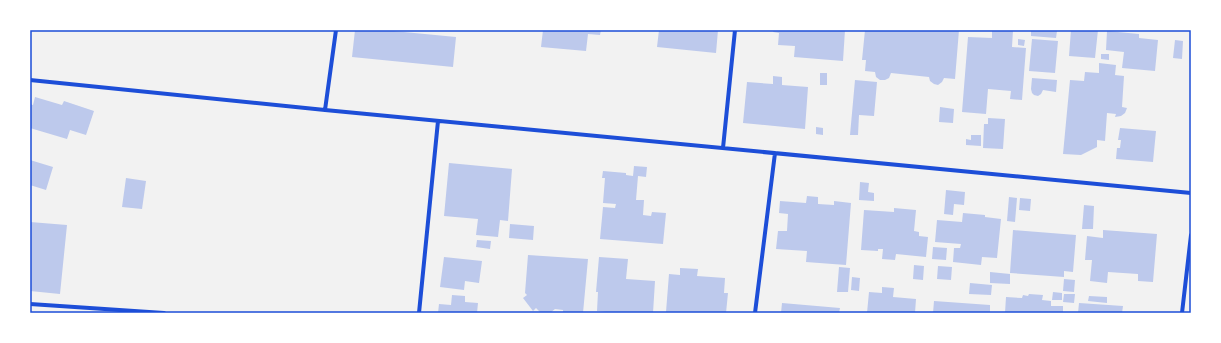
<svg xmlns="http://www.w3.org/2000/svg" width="1221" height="343" font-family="'Roboto Condensed',sans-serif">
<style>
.building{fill:#bdc9ec}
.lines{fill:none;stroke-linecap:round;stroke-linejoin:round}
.minor{stroke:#1d4ed8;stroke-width:4}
.neatline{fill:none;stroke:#1d4ed8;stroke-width:1.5}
</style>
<rect width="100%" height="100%" fill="#f2f2f2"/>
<path class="building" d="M355 30H383L456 37 453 67 352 57Z
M543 30H601L600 35 588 34 586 51 541 47Z
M659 30H718L716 53 657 47Z
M774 30H845L843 61 794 57 795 46 778 45 779 33 773 32Z
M865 30H959L955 79 944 78 942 82 938 85 934 84 930 81 929 77 891 73 889 78 885 80H880L876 77 875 72 865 71 866 60H862Z
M992 30H1013L1012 47 1026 48 1022 100 1010 99 1011 91 988 89 986 114 962 112 968 37 992 38Z
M1031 30 1057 31 1056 38 1031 36Z
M1071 30H1098L1095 58 1069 56Z
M1107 31 1139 34V38L1158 40 1155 71 1122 68 1124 52 1106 50Z
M1018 39 1025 40 1024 46 1018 45Z
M1032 39 1058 41 1055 73 1029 71Z
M1175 40 1183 41 1182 59 1173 58Z
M1101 54H1109V60L1101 59Z
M1099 63 1116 65 1115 75 1124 76 1122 107 1127 108 1125 113 1121 116 1115 117 1116 114 1107 113 1105 141 1097 140V147L1081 155 1063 154 1070 80 1084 81 1085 72 1099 73Z
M820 73H827V85H820Z
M773 76 782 77V85L808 87 805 129 743 123 747 82 773 84Z
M1032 78 1057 80 1056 92 1043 90 1041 94 1038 96 1034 95 1032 93 1031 89Z
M855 80 877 82 874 116 859 115 858 135H850Z
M35 97 62 105 64 101 94 111 86 135 70 130 67 139 30 128V104L33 105Z
M940 107 954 109 953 123 939 122Z
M988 118 1005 119 1003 149 983 148 984 124H988Z
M816 127 823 128V135L816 134Z
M1120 128 1156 131 1153 162 1116 159 1117 148H1120L1121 140H1118Z
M971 135H981V146L966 145V139L971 140Z
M30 160 53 167 46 190 30 185Z
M449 163 512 169 508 221 500 220 498 237 476 235 478 219 444 216Z
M634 166 647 167 646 177 638 176 636 200H644L643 215 651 216 652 212 666 213 663 244 600 239 603 207 615 208 616 204 603 203 605 178H602L603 171 626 173V175L633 176Z
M126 178 146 181 142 209 122 207Z
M860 182 869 183 868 192 874 193V201L859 200Z
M946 190 965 192 964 205 954 204 953 215 944 214Z
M807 196 818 197V204L834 205V201L851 203 846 265 806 262 807 251 776 249 778 231H787L788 214 779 213 780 201 806 203Z
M1009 197 1017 198 1015 222 1007 221Z
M1020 198 1031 199 1030 211 1019 210Z
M1084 205 1094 206 1093 229H1082Z
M894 208 916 210 914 231 919 232V236L928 237 926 257 896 254 895 260 882 259 883 249H878V251L861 250 864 210 894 212Z
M963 213 985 215V217L1001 219 997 258 982 257 981 265 953 262 954 248H960L961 244 935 242 937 220 962 222Z
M30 222 67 225 60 294 30 291Z
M510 224 534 226 533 240 509 238Z
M1013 230 1076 235 1073 272 1064 271V277L1010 273Z
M1103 230 1157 234 1153 282 1138 281V274L1108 272 1107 283 1090 281 1092 260H1085L1087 236 1103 238Z
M477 240 491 241 490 249 476 247Z
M933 247 947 248 946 260 932 259Z
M528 255 588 259 583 313H563V310L555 309 550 313H541L536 308 533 311 523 298 527 295 525 293Z
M444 257 482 261 479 283 465 281 464 290 440 287Z
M599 257 628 259 626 279 655 281 653 313H606V312L597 311 598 292H596Z
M914 265 924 266 923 280 913 279Z
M938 266 952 267 951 280 937 279Z
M839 267 850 268 848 292H837Z
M680 268 698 269 697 276 725 278 724 293H728L726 313 666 312 669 274 680 275Z
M990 272 1010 274V284L990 283Z
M852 277 860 278 859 291 851 290Z
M1064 279 1075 280 1074 292 1063 291Z
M970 283 992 285 991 295 969 294Z
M882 287 894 288 893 297 916 299 915 313H867L869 292 882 293Z
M1053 292 1062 293V300H1052Z
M1029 294 1043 295 1042 300 1051 301V306H1063V313H1005L1006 297 1022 298 1023 295 1028 296Z
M1064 294H1075L1074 303 1063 302Z
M452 295 465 296V302L478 303 477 313H438L439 304 451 305Z
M1089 296 1107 297V303L1088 301Z
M934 301 990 305V313H933Z
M782 303 840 308 839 313H781Z
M1079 303 1123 306 1122 313H1078Z"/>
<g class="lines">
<path class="minor" d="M30 80 325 110 1191 193
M325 110 336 30
M723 148 735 30
M30 304 164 313
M419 313 438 121
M755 313 775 153
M1182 313 1191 235"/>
</g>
<rect width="1221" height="343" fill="none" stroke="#ffffff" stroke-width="62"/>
<rect x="31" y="31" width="1159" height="281" class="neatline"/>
</svg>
